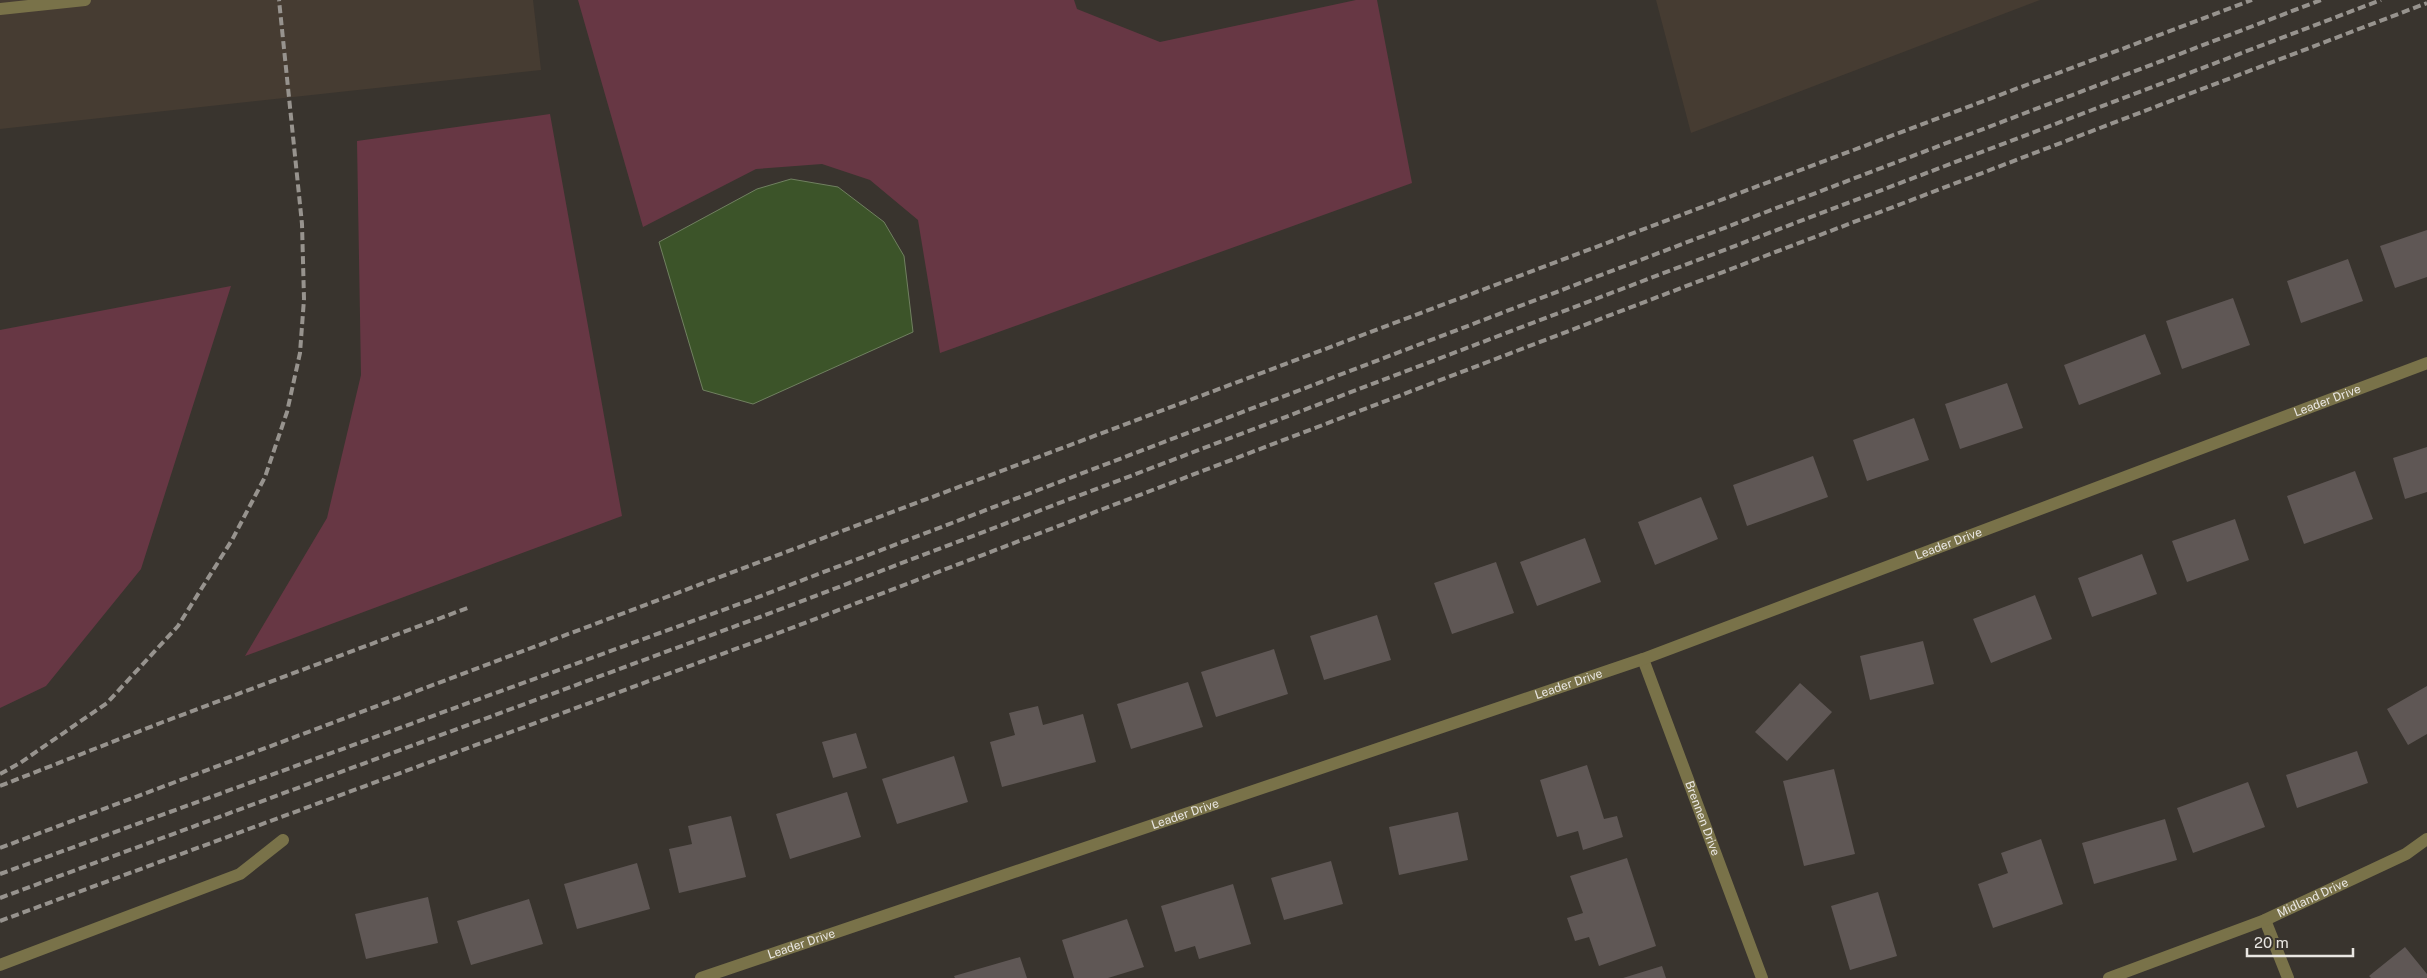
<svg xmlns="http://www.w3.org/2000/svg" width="2427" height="978" font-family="'Public Sans',sans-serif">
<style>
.built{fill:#463c32}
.green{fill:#673744}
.water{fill:#3c5429;stroke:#708060}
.building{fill:#5f5755}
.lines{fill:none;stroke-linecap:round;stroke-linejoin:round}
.minor{stroke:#797249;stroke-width:12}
.rail{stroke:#97938e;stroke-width:4;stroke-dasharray:8 4;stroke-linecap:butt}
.labels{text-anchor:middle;stroke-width:4;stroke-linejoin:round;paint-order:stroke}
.street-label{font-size:12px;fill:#e9e6e2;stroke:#39342e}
</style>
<rect width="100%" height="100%" fill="#39342e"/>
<path class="built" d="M0 0H533L541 70 0 129Z
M1656 0H2040L1691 133Z"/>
<path class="green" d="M578 0H1074L1077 9 1160 42 1356 0H1377L1412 183 940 353 918 220 870 180 822 164 756 169 643 227Z
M550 114 622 516 245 656 327 518 361 375 357 141Z
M231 286 141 569 46 686 0 708V330Z"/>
<path class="water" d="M791 179 838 187 884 222 904 256 913 332 753 404 703 390 659 242 757 189Z"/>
<path class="building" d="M2427 230V277L2395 288 2380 246Z
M2348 259 2363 301 2301 323 2287 281Z
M2233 298 2250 345 2182 369 2166 321Z
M2145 334 2161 374 2079 405 2064 365Z
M2007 383 2023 428 1960 449 1945 404Z
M1914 418 1929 460 1867 481 1853 440Z
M2427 447V492L2405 499 2393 458Z
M1813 456 1828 497 1747 526 1733 485Z
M2355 471 2373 519 2304 544 2287 496Z
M1701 497 1718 539 1655 565 1638 522Z
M2235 519 2249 560 2187 582 2172 541Z
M1585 538 1601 582 1537 606 1520 562Z
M2142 554 2157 594 2092 617 2078 578Z
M1496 562 1514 613 1452 634 1434 583Z
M2035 595 2052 639 1991 663 1973 619Z
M1377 615 1391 660 1324 680 1310 636Z
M1923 641 1934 684 1870 700 1860 656Z
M1274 649 1288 694 1216 717 1201 672Z
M1188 682 1203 727 1131 749 1117 704Z
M1800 683 1832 712 1787 761 1755 732Z
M2427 686V734L2408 745 2387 709Z
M1038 706 1043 725 1083 714 1096 762 1002 787 990 742 1015 735 1009 713Z
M856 733 867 768 833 778 822 742Z
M2357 751 2368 783 2297 808 2286 775Z
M954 756 968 802 897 824 882 779Z
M1587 765 1604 819 1617 816 1623 837 1583 850 1578 831 1557 837 1540 780Z
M1834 769 1855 854 1804 866 1783 781Z
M2248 782 2265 827 2193 853 2177 808Z
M847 792 861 837 790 859 776 814Z
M1458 812 1468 860 1399 875 1389 827Z
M731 816 746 877 679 893 669 849 692 844 688 826Z
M2165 819 2177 860 2094 884 2082 843Z
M2041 839 2063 904 1993 928 1978 884 2008 873 2001 853Z
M1627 858 1656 946 1599 966 1589 937 1575 941 1567 918 1583 913 1570 876Z
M1331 861 1343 904 1284 920 1271 878Z
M637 863 650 909 577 929 564 884Z
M1233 884 1251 944 1199 959 1195 946 1175 952 1161 906Z
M1878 892 1897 956 1850 970 1831 906Z
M428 897 438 943 366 959 355 914Z
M529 899 543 944 471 965 457 921Z
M1127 919 1144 967 1108 978H1074L1062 940Z
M2405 947 2427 974V978H2371L2369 976Z
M1020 957 1027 978H955L954 976Z
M1662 966 1666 978H1623Z"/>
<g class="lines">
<g class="minor">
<path d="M0 9 85 0"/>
<path id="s1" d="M1643 659 1762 978"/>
<path d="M2265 920 2288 978"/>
<path d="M0 965 240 874 283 840"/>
<path id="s2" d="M701 978 1643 659 2427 363"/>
<path id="s3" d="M2109 978 2265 920 2406 854 2427 839"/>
</g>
<path class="rail" d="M0 774 20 763 107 703 178 626 232 540 265 477 287 412 300 353 304 299 302 224 279 0
M0 786 163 722 470 607
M0 848 2252 0
M0 874 753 599 2321 0
M0 898 760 617 2381 0
M0 921 768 637 2427 3"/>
</g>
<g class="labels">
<g class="street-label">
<text dy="4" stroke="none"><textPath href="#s2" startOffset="1726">Leader Drive</textPath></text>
<text dy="4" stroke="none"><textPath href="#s2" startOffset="1321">Leader Drive</textPath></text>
<text dy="4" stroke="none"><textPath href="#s2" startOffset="916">Leader Drive</textPath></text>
<text dy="4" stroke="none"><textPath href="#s2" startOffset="511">Leader Drive</textPath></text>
<text dy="4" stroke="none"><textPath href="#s1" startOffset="170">Brennen Drive</textPath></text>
<text dy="4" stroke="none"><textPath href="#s3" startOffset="219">Midland Drive</textPath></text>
<text dy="4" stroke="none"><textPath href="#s2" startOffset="106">Leader Drive</textPath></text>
</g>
</g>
<path d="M2247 948v8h106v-8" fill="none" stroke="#e9e6e2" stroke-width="2.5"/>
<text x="2254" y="948" font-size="15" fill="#e9e6e2" stroke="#39342e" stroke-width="4" paint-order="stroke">20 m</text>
</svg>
